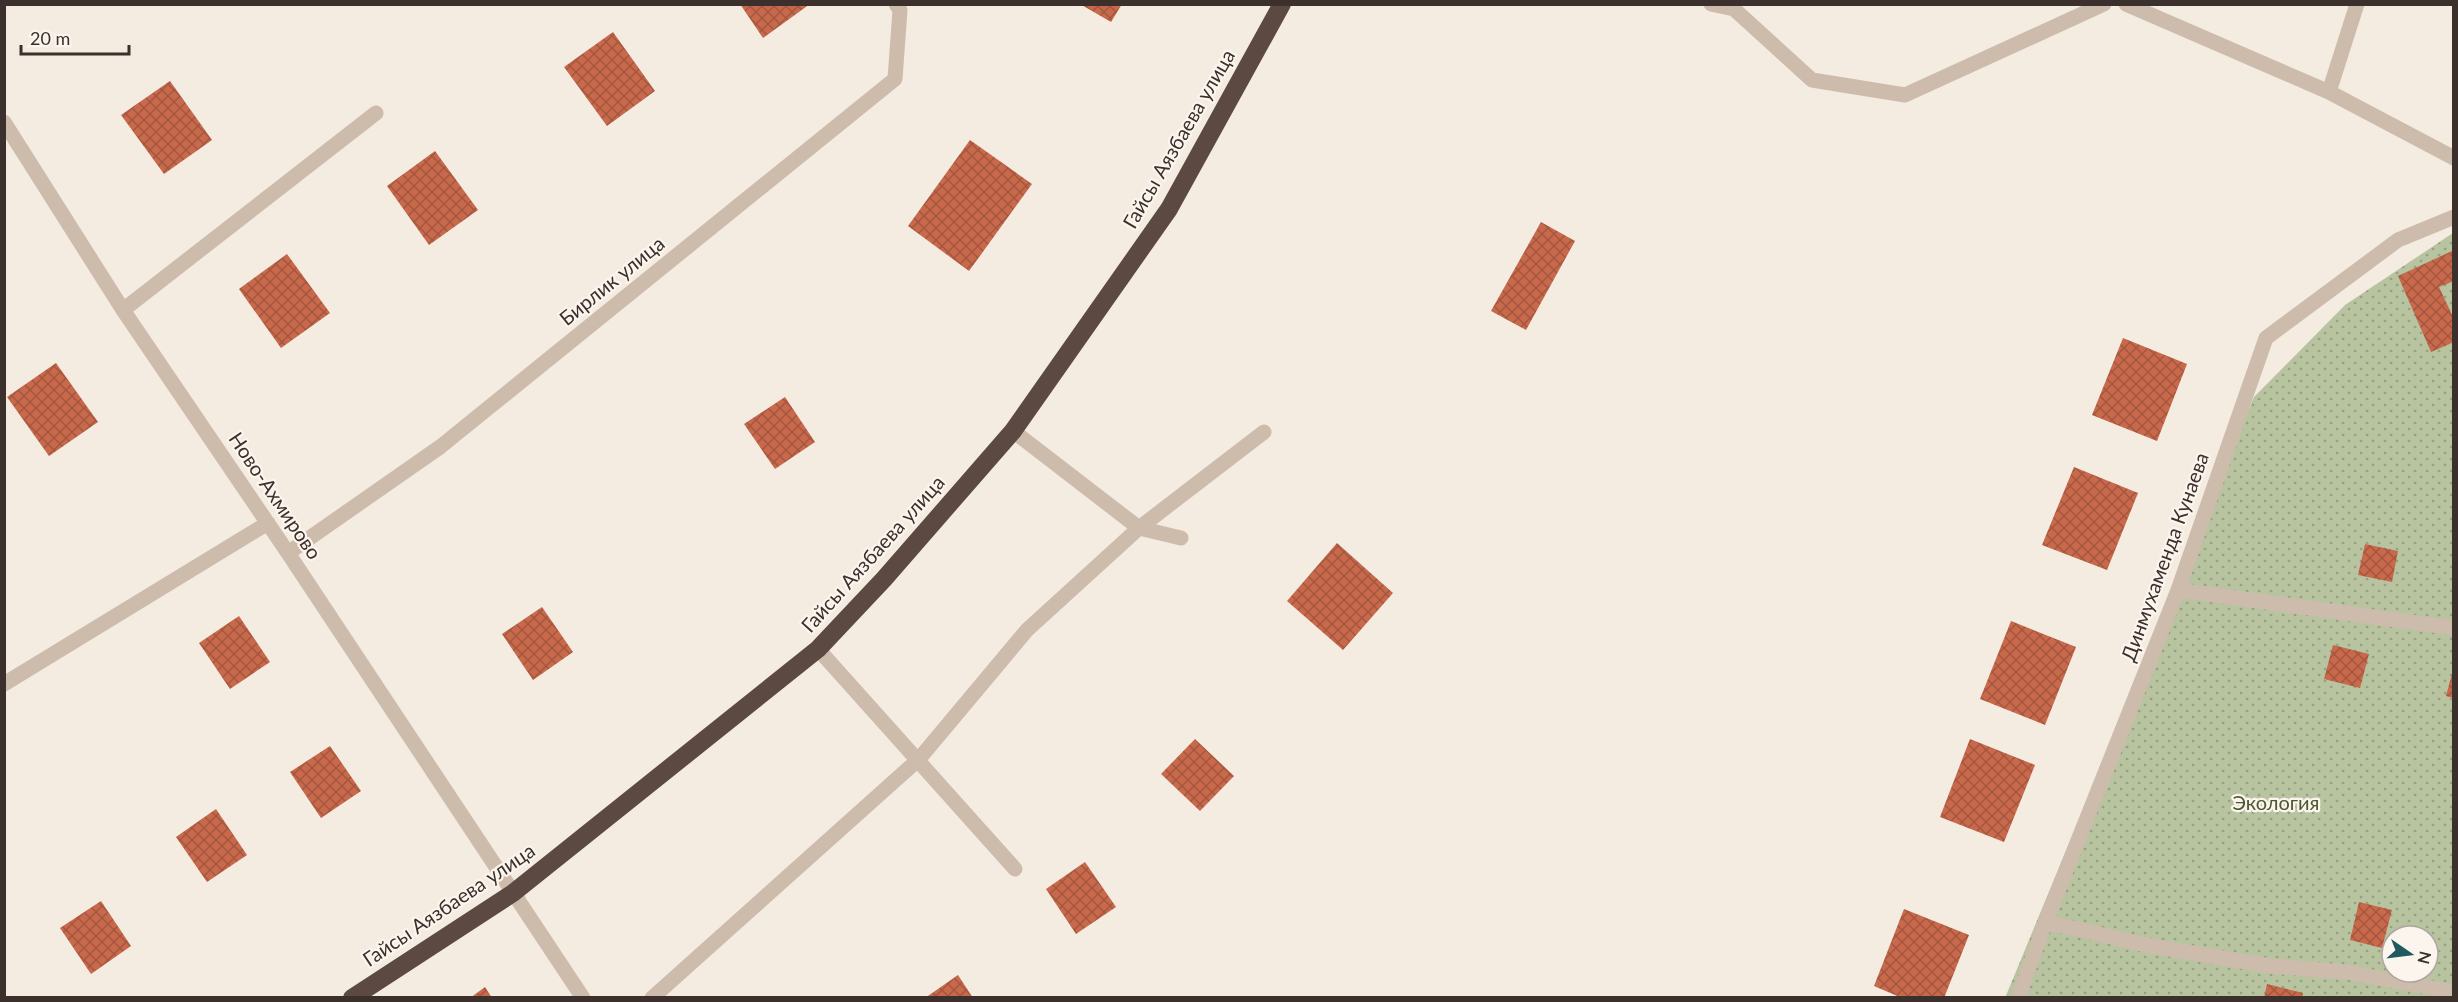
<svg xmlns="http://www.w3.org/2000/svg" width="2458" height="1002" font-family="Lato,sans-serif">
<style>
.garden{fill:url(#garden-dots);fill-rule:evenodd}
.building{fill:url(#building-cross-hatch)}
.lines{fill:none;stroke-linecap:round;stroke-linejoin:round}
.minor{stroke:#cdbbac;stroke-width:15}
.highway{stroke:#5c4a42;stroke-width:18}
.labels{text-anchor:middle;stroke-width:4.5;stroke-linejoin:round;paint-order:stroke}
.street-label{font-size:20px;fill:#3b302b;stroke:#fbf5ee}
.park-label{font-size:20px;fill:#4a5a2e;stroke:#fbf5ee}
</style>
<defs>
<pattern id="garden-dots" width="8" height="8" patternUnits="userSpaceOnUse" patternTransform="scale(1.5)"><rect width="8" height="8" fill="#b8c4a0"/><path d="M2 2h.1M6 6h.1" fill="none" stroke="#97a083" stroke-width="1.8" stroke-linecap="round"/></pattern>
<pattern id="building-cross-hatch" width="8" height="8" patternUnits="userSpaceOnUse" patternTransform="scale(1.5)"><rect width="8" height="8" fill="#c8694b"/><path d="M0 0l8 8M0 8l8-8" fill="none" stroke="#a4573f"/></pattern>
</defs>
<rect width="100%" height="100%" fill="#f4ebe1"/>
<path class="garden" d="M2453 233V997L2005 998 2254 397 2345 305ZM2392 936H2428V972H2392Z"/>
<path class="building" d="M740 4H810L763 38Z
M1080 4H1122L1111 22Z
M613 32 655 91 607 126 564 67Z
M170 81 212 140 164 174 121 115Z
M970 140 1032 184 969 271 908 226Z
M435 151 478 210 429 245 387 186Z
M1541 222 1575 241 1526 330 1491 311Z
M2454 250V281L2439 287 2454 319V342L2431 352 2398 276Z
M287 254 330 313 281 348 239 289Z
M2123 338 2187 364 2157 441 2092 415Z
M56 363 98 422 49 456 7 397Z
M785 397 815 442 775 469 744 424Z
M2074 467 2138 493 2107 570 2042 545Z
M1337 543 1393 593 1343 650 1287 601Z
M2365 544 2398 551 2392 582 2358 575Z
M542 607 573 652 533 680 502 634Z
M239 616 270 662 230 689 199 643Z
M2011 621 2076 647 2045 725 1980 699Z
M2333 645 2369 654 2360 688 2324 679Z
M2453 670H2454V698L2446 696Z
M1195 739 1234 776 1200 811 1161 774Z
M1970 739 2035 765 2004 842 1940 817Z
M330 746 361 791 321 818 290 772Z
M216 809 247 855 207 882 176 837Z
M1085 862 1116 907 1076 934 1046 889Z
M101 901 131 946 91 974 60 928Z
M2359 902 2392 910 2382 948 2350 940Z
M1904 909 1969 935 1944 998H1902L1874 986Z
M958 975 973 998H925Z
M2267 984 2303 993 2302 998H2264Z
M485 987 492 998H470Z"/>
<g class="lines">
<path class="minor" d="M1711 4 1734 9 1812 80 1905 95 2104 4
M2126 4 2329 92 2454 158
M2329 92 2357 4
M4 122 123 310 288 553 583 998
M123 310 376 113
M1013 431 1139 528 1181 538
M288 553 440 447 895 79 900 10 896 4
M2178 590 2454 628
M818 649 1015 869
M4 684 268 523
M2045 923 2078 929 2145 945 2270 966 2346 972 2454 992
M652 998 919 759 1027 630 1139 528 1264 432
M2018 998 2045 923 2178 590 2266 338 2398 240 2454 217"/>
<path class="highway" d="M352 998 513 893 818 649 884 579 1013 431 1169 209 1282 4"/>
</g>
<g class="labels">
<g class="street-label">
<text transform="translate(1179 139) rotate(-60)" y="7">Гайсы Аязбаева улица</text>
<text transform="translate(612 281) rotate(-39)" y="7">Бирлик улица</text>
<text transform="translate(275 496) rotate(56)" y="7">Ново-Ахмирово</text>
<text transform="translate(873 554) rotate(-48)" y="7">Гайсы Аязбаева улица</text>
<text transform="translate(2165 557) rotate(-70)" y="7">Динмухаменда Кунаева</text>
<text transform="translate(449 905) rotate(-34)" y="7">Гайсы Аязбаева улица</text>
</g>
<g class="park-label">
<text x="2276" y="810">Экология</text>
</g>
</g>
<rect width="2458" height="1002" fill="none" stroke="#3b302b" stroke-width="12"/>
<g transform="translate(2410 954) rotate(104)"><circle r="28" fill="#fbf5ee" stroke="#aea6a0" stroke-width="1.5"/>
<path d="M0-4.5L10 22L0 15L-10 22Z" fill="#1f5a5e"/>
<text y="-9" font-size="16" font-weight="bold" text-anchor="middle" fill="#3b302b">N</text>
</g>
<path d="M21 45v9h108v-9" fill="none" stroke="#3b302b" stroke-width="3"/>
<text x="30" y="45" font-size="18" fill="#3b302b" stroke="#fbf5ee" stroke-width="4.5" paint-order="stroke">20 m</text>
</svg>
